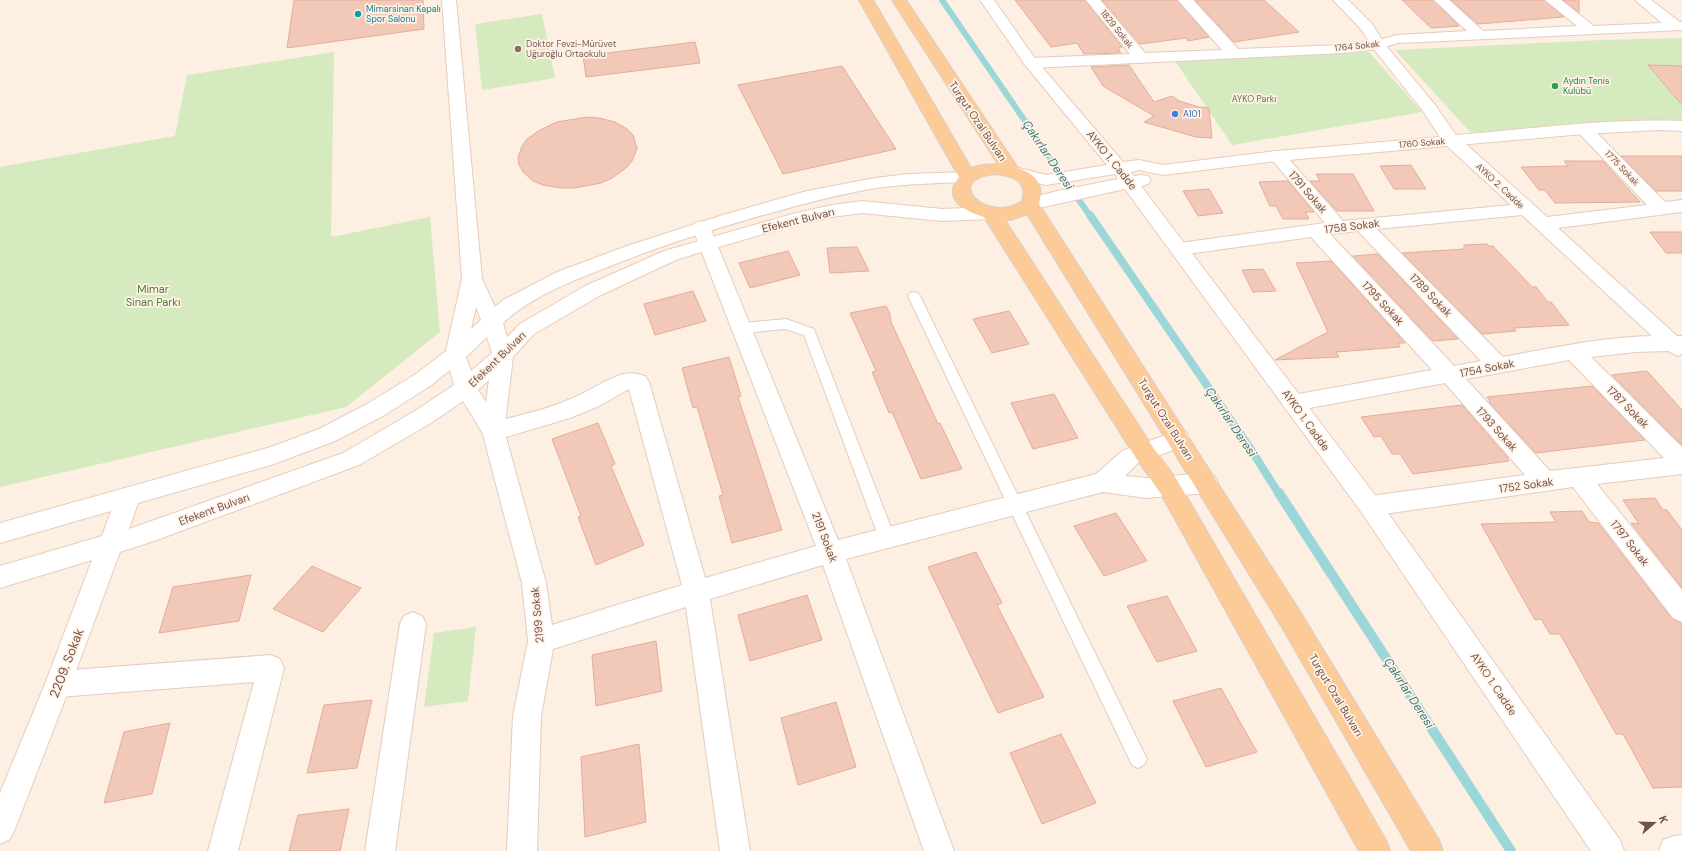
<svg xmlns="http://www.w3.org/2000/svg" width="1682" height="851" font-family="'DM Sans',sans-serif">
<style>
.green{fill:#d6eabf}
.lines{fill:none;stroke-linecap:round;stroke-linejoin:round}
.stream-far2{stroke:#9bd6d8;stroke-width:6}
.stream-far1{stroke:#9bd6d8;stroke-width:8}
.stream{stroke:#9bd6d8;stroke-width:10}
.building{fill:#f2c8b8;stroke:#e5ac98}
.lane-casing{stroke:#e3ccc0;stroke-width:2}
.street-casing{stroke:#e3ccc0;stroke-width:2}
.secondary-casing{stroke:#e8ccbd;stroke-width:2}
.primary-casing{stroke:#d8cfcb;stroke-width:2}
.lane{fill:#fff;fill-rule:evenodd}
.street{fill:#fff;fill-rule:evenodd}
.secondary{fill:#fff;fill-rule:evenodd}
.primary{fill:#fdcb98;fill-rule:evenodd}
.culture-dot{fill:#0f9aa8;stroke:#fff3e7;stroke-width:1.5}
.education-dot{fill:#8d6e63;stroke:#fff3e7;stroke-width:1.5}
.leisure-dot{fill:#2e9e5b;stroke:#fff3e7;stroke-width:1.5}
.shop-dot{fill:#3f7fe0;stroke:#fff3e7;stroke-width:1.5}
.labels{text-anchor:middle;stroke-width:3.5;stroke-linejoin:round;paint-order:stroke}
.far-culture-label{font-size:9px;fill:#0d838f;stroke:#fff3e7;text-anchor:start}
.far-street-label{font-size:9px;fill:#745247;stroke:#fff3e7}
.far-education-label{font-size:9px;fill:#785e54;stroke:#fff3e7;text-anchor:start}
.far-leisure-label{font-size:9px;fill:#27864d;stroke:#fff3e7;text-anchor:start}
.far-park-label{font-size:9px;fill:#587a3f;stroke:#fff3e7}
.far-shop-label{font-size:9px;fill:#366cbe;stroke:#fff3e7;text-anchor:start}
.street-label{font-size:11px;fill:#745247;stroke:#fff3e7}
.park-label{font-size:11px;fill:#587a3f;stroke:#fff3e7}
.water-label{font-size:12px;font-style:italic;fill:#3b777a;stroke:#fff3e7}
.near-street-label{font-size:13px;fill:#745247;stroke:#fff3e7}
</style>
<rect width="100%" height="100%" fill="#fdefe1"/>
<path class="green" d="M542 14 555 78 482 90 475 24Z
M1682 38V123L1644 122 1471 133 1395 50 1602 40Z
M334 52 331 237 430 217 440 332 346 407 0 487V167L175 136 187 75Z
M1369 52 1422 112 1232 145 1175 61Z
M476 627 468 701 424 707 434 633Z"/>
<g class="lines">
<path class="stream-far2" d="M942 0 1090 216"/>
<path class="stream-far1" d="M1090 215 1250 448 1279 494"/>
<path class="stream" d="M1279 493 1511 851"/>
</g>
<path class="building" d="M294 0H423L424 29 287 48Z
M1015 0H1085L1122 47 1118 48 1121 53 1084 54 1077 43 1051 47Z
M1102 0H1177L1209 37 1188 41 1186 38 1140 44Z
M1195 0H1264L1299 32 1234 42Z
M1402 0H1433L1459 26 1431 28Z
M1451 0H1544L1564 17 1478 24Z
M1563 0H1579V13Z
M695 42 700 63 586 77 583 56Z
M1129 65 1154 102 1172 96 1179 101 1199 107 1209 108 1212 138 1196 137 1144 122 1154 116 1103 86 1091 67Z
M1648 65 1682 66V105Z
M842 66 896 149 783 174 738 85Z
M587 117 599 118 615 122 627 129 633 135 637 149 632 161 626 168 612 178 601 183 574 188H561L543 185 533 181 523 172 519 165 518 158 522 146 527 139 540 130 557 122Z
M1621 156H1682V191H1656Z
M1564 161H1603L1640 202 1555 203 1545 190H1539L1521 167 1568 166Z
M1411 165 1426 189H1394L1380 166Z
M1316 174H1353L1374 211H1337L1310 181H1320Z
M1288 181 1314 212H1305L1309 219H1283L1276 206H1270L1259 182Z
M1209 189 1223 213 1198 216 1183 191Z
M1650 232H1682V253H1666Z
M1487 244 1489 246H1493L1532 287H1536L1548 302H1551L1569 325 1514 328 1516 331 1482 334 1402 253 1464 249V245Z
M857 247 869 271 830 273 827 248Z
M788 251 800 275 750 288 739 263Z
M1378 254 1455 336 1458 339 1433 341 1353 256Z
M1331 261 1405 343H1398L1400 347 1336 352 1339 357 1275 360 1328 332 1296 263Z
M1263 269 1276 291 1253 292 1242 270Z
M693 291 706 321 655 335 644 304Z
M886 306 890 314 891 322 938 424 940 423 962 469 921 479 892 412 889 413 872 372 876 371 850 313Z
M1009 311 1029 344 992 353 973 319Z
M729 357 741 396 738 397 782 530 732 543 719 496 723 495 697 407 693 408 682 368Z
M1647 371 1682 410V445L1612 375Z
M1592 386 1645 440 1536 453 1489 402 1490 401 1487 397Z
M1054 394 1078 438 1033 449 1011 403Z
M1462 405 1507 457 1509 461 1413 474 1400 454H1392L1381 436 1374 437 1361 417Z
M598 423 615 464 611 466 644 545 596 565 578 517 581 516 552 439Z
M1655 498 1663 510H1667L1682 530V588L1631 523 1639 524 1623 500Z
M1582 511 1589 522 1598 523 1672 619 1682 623V787L1653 788 1623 734H1616L1560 634H1550L1541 619 1535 620 1481 524 1556 522 1550 512Z
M1116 513 1147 561 1104 576 1074 526Z
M976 552 1002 603 997 605 1044 697 998 713 928 567Z
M312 566 361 588 323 632 273 609Z
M251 575 239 621 159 633 173 587Z
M807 595 822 640 750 661 738 615Z
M1167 596 1197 651 1157 662 1127 606Z
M656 641 662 691 596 706 592 655Z
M1221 688 1257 752 1206 767 1173 701Z
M372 700 357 768 307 773 324 705Z
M836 702 856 767 798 785 781 718Z
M170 723 152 794 104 803 124 732Z
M1061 734 1096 803 1042 824 1010 753Z
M639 744 646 822 585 837 581 757Z
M349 809 340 851H289L298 815Z"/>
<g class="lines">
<g class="lane-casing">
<path id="lane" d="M914 292 918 293 920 296 1144 753 1147 759 1144 765 1138 768 1132 765 908 296 910 293Z
M786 319 814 329 815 332 895 538 892 543 887 545 882 543 879 538 804 335 785 329 742 333 737 331 736 328 737 325 742 323Z"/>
</g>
<g class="street-casing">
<path id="street" d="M1086 0H1100L1145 53 1222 50 1178 0H1193L1238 49 1342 45 1376 41 1397 35 1467 31 1434 0H1449L1483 31 1577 26 1545 0H1561L1594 26 1662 23 1635 0H1651L1680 22H1682V30L1398 43 1378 49 1342 53 1031 68 1026 66 1023 63 1026 60 1031 58 1130 54Z
M1584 124 1590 126 1665 202 1682 200V212L1558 228 1677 336H1682V354L1678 356 1668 351 1636 352 1591 357 1682 447V474L1597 484 1682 590V622L1673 618 1573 487 1370 516 1362 513 1358 506 1362 499 1370 496 1525 475 1445 383 1293 411 1285 409 1282 403 1285 397 1293 395 1432 370 1311 237 1180 255 1173 253 1171 249 1173 245 1180 243 1325 223 1269 156 1271 152 1277 151 1283 152 1343 221 1511 205 1445 144 1443 140 1445 136 1451 135 1457 136 1547 217 1647 205 1578 132 1576 129 1578 126ZM1522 215 1536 228 1652 336C1602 337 1552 348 1503 357L1377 229ZM1358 231 1481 361 1454 366 1330 234ZM1569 360 1664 458 1550 471 1466 379Z
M701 221 707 223 710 227 838 540 1096 474 1122 451 1179 430 1187 433 1190 439 1187 445 1138 463 1125 476 1146 478 1206 473 1214 476 1218 483 1214 490 1206 493 1146 498 1103 492 846 559 954 851H924L823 565 710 599 750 851H720L686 607 553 649 541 716 537 851H507L513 716 528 641 522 583 482 431 485 425C513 416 541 412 568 400 587 393 605 379 624 374 632 372 638 374 645 376L649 382 705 578 816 546 692 227 695 223ZM629 389 682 585 552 625 546 583 506 437 570 418 597 407Z
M413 612 422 616 426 624 395 851H365L400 624 404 616Z
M271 655 280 659 284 668 238 851H208L254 682 58 697 49 693 45 684 49 675 58 671Z
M1682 835V851H1659L1663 840 1674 836Z"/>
</g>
<g class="secondary-casing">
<path id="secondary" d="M442 0H456L482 279 495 307 503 300 557 272 627 246 723 215 807 191 875 178 908 174 967 172 973 173 976 177 973 181 967 182C937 183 906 184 876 188 839 194 803 204 767 214 717 228 666 244 618 263 578 279 534 294 503 323L507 337 520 324 585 286 664 251 792 214 832 205 862 201 942 209 991 207 997 209 1000 213 997 217 991 219 942 221 862 213 832 217 794 225 678 259 599 296 534 334 513 357 504 431 501 437 493 440 485 437 463 401 431 423 359 465 154 541 120 552 71 684 15 829 10 839 0 844V793L45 684 92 560 0 588V566L102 536 111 511 0 543V523L271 447 319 429 367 404 416 374 446 351 462 279ZM476 307 481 320 471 329ZM487 337 492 353 471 371 466 357ZM450 370 454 385 415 411 343 453 129 529 138 503 274 464 335 441 383 416 430 386ZM489 380 486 402 478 390Z
M980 0H994L1036 60 1123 162 1139 160 1163 165 1277 151 1440 137 1423 111 1373 48 1361 29 1333 0H1348L1372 24 1384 43 1435 105 1456 135C1531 129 1607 118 1682 121V131L1658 130 1584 134 1277 161 1163 175 1139 170 1131 172 1134 176 1142 175 1148 176 1151 180 1148 184 1141 186 1378 499 1620 840 1624 851H1591L1362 513 1125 189 1030 210 1024 208 1021 204 1024 200 1057 191 1118 179 1115 174 1046 185 1005 175 1002 171 1005 167 1011 166 1046 175 1107 165 1026 66Z"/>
</g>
<g class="primary-casing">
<path id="primary" d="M859 0H873L971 168 982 165 998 164 892 0H906L1018 168C1037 175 1044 184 1039 204L1301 613 1439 840 1443 851H1411L1283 629 1027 214 1011 220H1005L1152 446 1177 480 1386 840 1390 851H1359L1161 494 1136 458 984 217C966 212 941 199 959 177ZM995 174C1013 176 1028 180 1022 201 988 225 941 179 995 174Z"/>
</g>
<use href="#lane" class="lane"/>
<use href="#street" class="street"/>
<use href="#secondary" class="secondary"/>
<use href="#primary" class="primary"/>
</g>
<circle class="culture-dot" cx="358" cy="14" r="4"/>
<circle class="education-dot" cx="518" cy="49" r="4"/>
<circle class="leisure-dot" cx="1555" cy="86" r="4"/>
<circle class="shop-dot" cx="1175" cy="114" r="4"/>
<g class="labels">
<g class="far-culture-label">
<text x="366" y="12">Mimarsinan Kapalı<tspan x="366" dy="10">Spor Salonu</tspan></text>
</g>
<g class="far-street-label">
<text transform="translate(1117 29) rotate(51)" y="3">1829 Sokak</text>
<text transform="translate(1357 46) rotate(-6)" y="3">1764 Sokak</text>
<text transform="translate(1422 143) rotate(-5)" y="3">1760 Sokak</text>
<text transform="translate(1622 168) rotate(46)" y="3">1775 Sokak</text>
<text transform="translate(1500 186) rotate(43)" y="3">AYKO 2. Cadde</text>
</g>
<g class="far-education-label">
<text x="526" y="47">Doktor Fevzi-Mürüvet<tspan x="526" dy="10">Uğuroğlu Ortaokulu</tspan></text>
</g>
<g class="far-leisure-label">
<text x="1563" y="84">Aydın Tenis<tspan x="1563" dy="10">Kulübü</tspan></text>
</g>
<g class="far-park-label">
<text x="1254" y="102">AYKO Parkı</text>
</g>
<g class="far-shop-label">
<text x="1183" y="117">A101</text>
</g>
<g class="street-label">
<text transform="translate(978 121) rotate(56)" y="4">Turgut Ozal Bulvarı</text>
<text transform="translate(1112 160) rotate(51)" y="4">AYKO 1. Cadde</text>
<text transform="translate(1308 192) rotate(49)" y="4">1791 Sokak</text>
<text transform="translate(798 220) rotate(-14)" y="4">Efekent Bulvarı</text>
<text transform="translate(1352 226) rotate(-7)" y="4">1758 Sokak</text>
<text transform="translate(1431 295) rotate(46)" y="4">1789 Sokak</text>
<text transform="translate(1383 303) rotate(47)" y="4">1795 Sokak</text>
<text transform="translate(497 359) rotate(-44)" y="4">Efekent Bulvarı</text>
<text transform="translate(1487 368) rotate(-11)" y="4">1754 Sokak</text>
<text transform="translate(1628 407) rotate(45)" y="4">1787 Sokak</text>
<text transform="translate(1166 419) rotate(58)" y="4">Turgut Ozal Bulvarı</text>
<text transform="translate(1306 420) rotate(54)" y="4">AYKO 1. Cadde</text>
<text transform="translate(1497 429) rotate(48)" y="4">1793 Sokak</text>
<text transform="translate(1526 485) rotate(-8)" y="4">1752 Sokak</text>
<text transform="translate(214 509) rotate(-20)" y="4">Efekent Bulvarı</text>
<text transform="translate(825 537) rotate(69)" y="4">2191 Sokak</text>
<text transform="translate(1630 543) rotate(52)" y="4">1797 Sokak</text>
<text transform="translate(537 615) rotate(-95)" y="4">2199 Sokak</text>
<text transform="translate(1494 684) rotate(56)" y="4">AYKO 1. Cadde</text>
<text transform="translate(1336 695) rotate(59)" y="4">Turgut Ozal Bulvarı</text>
</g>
<g class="park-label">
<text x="153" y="293">Mimar<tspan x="153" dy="13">Sinan Parkı</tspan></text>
</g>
<g class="water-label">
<text transform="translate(1048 155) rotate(56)" y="4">Çakırlar Deresi</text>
<text transform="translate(1231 422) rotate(56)" y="4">Çakırlar Deresi</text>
<text transform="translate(1409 693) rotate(57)" y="4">Çakırlar Deresi</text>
</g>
<g class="near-street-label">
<text transform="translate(66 663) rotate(-69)" y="5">2209. Sokak</text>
</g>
</g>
<g transform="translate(1654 823) rotate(70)" stroke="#fff3e7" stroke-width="3" paint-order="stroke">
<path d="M0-3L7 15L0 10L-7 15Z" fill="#745247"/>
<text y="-6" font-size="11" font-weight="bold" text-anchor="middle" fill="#745247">K</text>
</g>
</svg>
